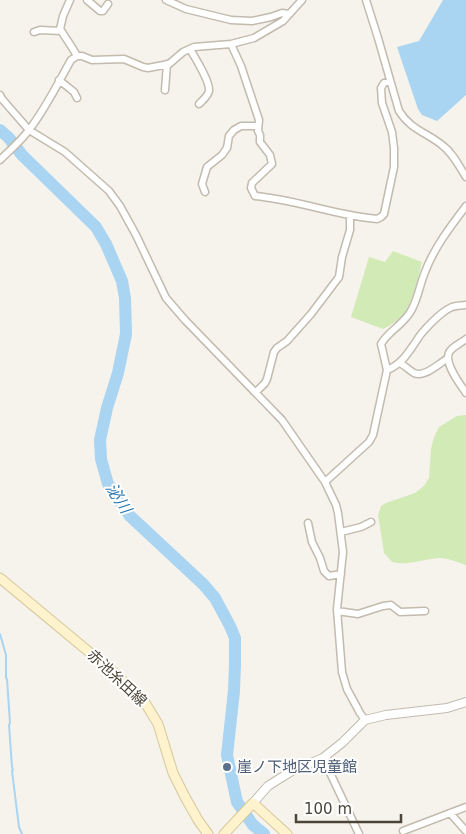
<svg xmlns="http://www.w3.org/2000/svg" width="466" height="834" font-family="'DejaVu Sans','Noto Sans JP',sans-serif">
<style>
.green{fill:#d2eab5}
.water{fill:#a9d4f2}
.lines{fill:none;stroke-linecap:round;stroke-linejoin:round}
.stream{stroke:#a9d4f2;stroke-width:2}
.river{stroke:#a9d4f2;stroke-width:12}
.minor-casing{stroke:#c2bbae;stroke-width:9}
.tertiary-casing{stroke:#c2bbae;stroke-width:10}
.secondary-casing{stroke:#d6c79b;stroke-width:11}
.minor{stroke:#fff;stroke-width:6}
.tertiary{stroke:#fff;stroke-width:8}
.secondary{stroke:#fff3cd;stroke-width:9}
.service-dot{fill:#5c6f8a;stroke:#fff;stroke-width:2}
.labels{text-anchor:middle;stroke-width:4;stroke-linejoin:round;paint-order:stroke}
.street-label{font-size:15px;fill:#4b4439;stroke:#fff}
.service-label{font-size:15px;fill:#4e5e75;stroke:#fff;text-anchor:start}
.water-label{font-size:16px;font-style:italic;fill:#2e7ab2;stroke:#fff}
</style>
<rect width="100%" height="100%" fill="#f6f3ec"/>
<path class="green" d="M393 251 422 262C418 277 414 299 405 312 400 319 391 325 383 329L351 317 369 257 385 262Z
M466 415V565C457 562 449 558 439 558 422 559 410 566 392 562L384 553 378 515 381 506 386 503 415 493 424 486 429 478 431 449 434 437 439 427 457 416Z"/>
<path class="water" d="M443 0H466V95L437 121 422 115 418 109 397 47 419 41Z"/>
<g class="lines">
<path class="stream" d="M0 634 6 655V678L7 679 10 723 9 725 12 767 13 770 12 771 19 827 22 834"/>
<path class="river" d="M0 130 9 138 22 155 96 227 106 244 122 281 125 298 126 334 118 373 107 408 100 440 101 459 108 484 130 516 203 584 215 598 230 626 235 638V664L234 691 227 755 237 802 253 825 264 834"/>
<g class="minor-casing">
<path id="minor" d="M70 0 63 16 60 29 73 49 77 56
M87 0 100 11H103L108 4
M166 0 186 9 231 20 252 21 271 17 282 13 289 14
M366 0 378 38 399 111C411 130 426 132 442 145 453 153 459 166 466 177
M34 32 40 30 61 31
M231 44 241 66 259 120 258 131 260 135V142L270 155 272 164 252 183 251 188 255 196C288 199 318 209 350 215 359 217 368 218 377 219L381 217 384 214 394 167V148L392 132 382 103 381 88 384 83 390 81
M190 49C195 58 210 81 209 91 208 96 203 100 199 104
M59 80 74 92 77 98
M165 90 167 64
M0 95 2 99 29 130 65 152 109 191 120 206 136 235 166 298 185 320 282 420 325 482 336 505 338 513 343 552 337 609 342 672 347 689 360 713 365 720
M0 160C10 150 21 141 29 130 46 108 58 83 71 60L77 56H82L92 60 124 59 143 67 148 68 169 64 183 52 194 47 231 44 254 38 283 21 302 0
M205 192 202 184 207 167 222 155 227 148 229 136 234 130 241 126H258
M466 339C461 343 454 346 450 351 442 361 460 384 466 393
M400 363C405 366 409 370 414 373 424 378 438 364 447 359
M387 370C402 364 408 353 417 340 422 331 441 312 450 308 455 305 461 306 466 305
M256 392 265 383 267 379 274 352 277 348 287 341 311 314 339 277 342 257 350 230V216
M325 482 369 442 373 435 387 370 381 344C389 330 405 324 412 309 418 298 420 284 425 272 434 248 450 227 466 206
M308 523 312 542 320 558 324 571 329 576 341 574
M341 532 361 527 371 522
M337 611 358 614 383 606 391 605 400 612 425 611
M323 758 359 834
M450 813 466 831
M403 831 466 807"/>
</g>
<g class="tertiary-casing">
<path id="tertiary" d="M253 803 268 786 279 779 292 771 323 758 343 742 365 720 386 715 447 708 466 702"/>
</g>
<g class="secondary-casing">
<path id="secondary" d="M0 578 118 676 144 701 158 724 173 773 185 797 198 820 208 834
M224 834 253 803 287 834"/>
</g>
<use href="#minor" class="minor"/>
<use href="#tertiary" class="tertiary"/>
<use href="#secondary" class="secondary"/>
</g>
<circle class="service-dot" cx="227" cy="767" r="5"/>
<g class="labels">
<g class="street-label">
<text transform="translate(117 678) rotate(43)" y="5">赤池糸田線</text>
</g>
<g class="service-label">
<text x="237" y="772">崖ノ下地区児童館</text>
</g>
<g class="water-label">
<text transform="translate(119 498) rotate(57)" y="6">泌川</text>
</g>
</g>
<path d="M296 814v8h105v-8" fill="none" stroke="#4b4439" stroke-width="2.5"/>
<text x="304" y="814" font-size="15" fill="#4b4439" stroke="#ffffff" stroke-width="4" paint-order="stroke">100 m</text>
</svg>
